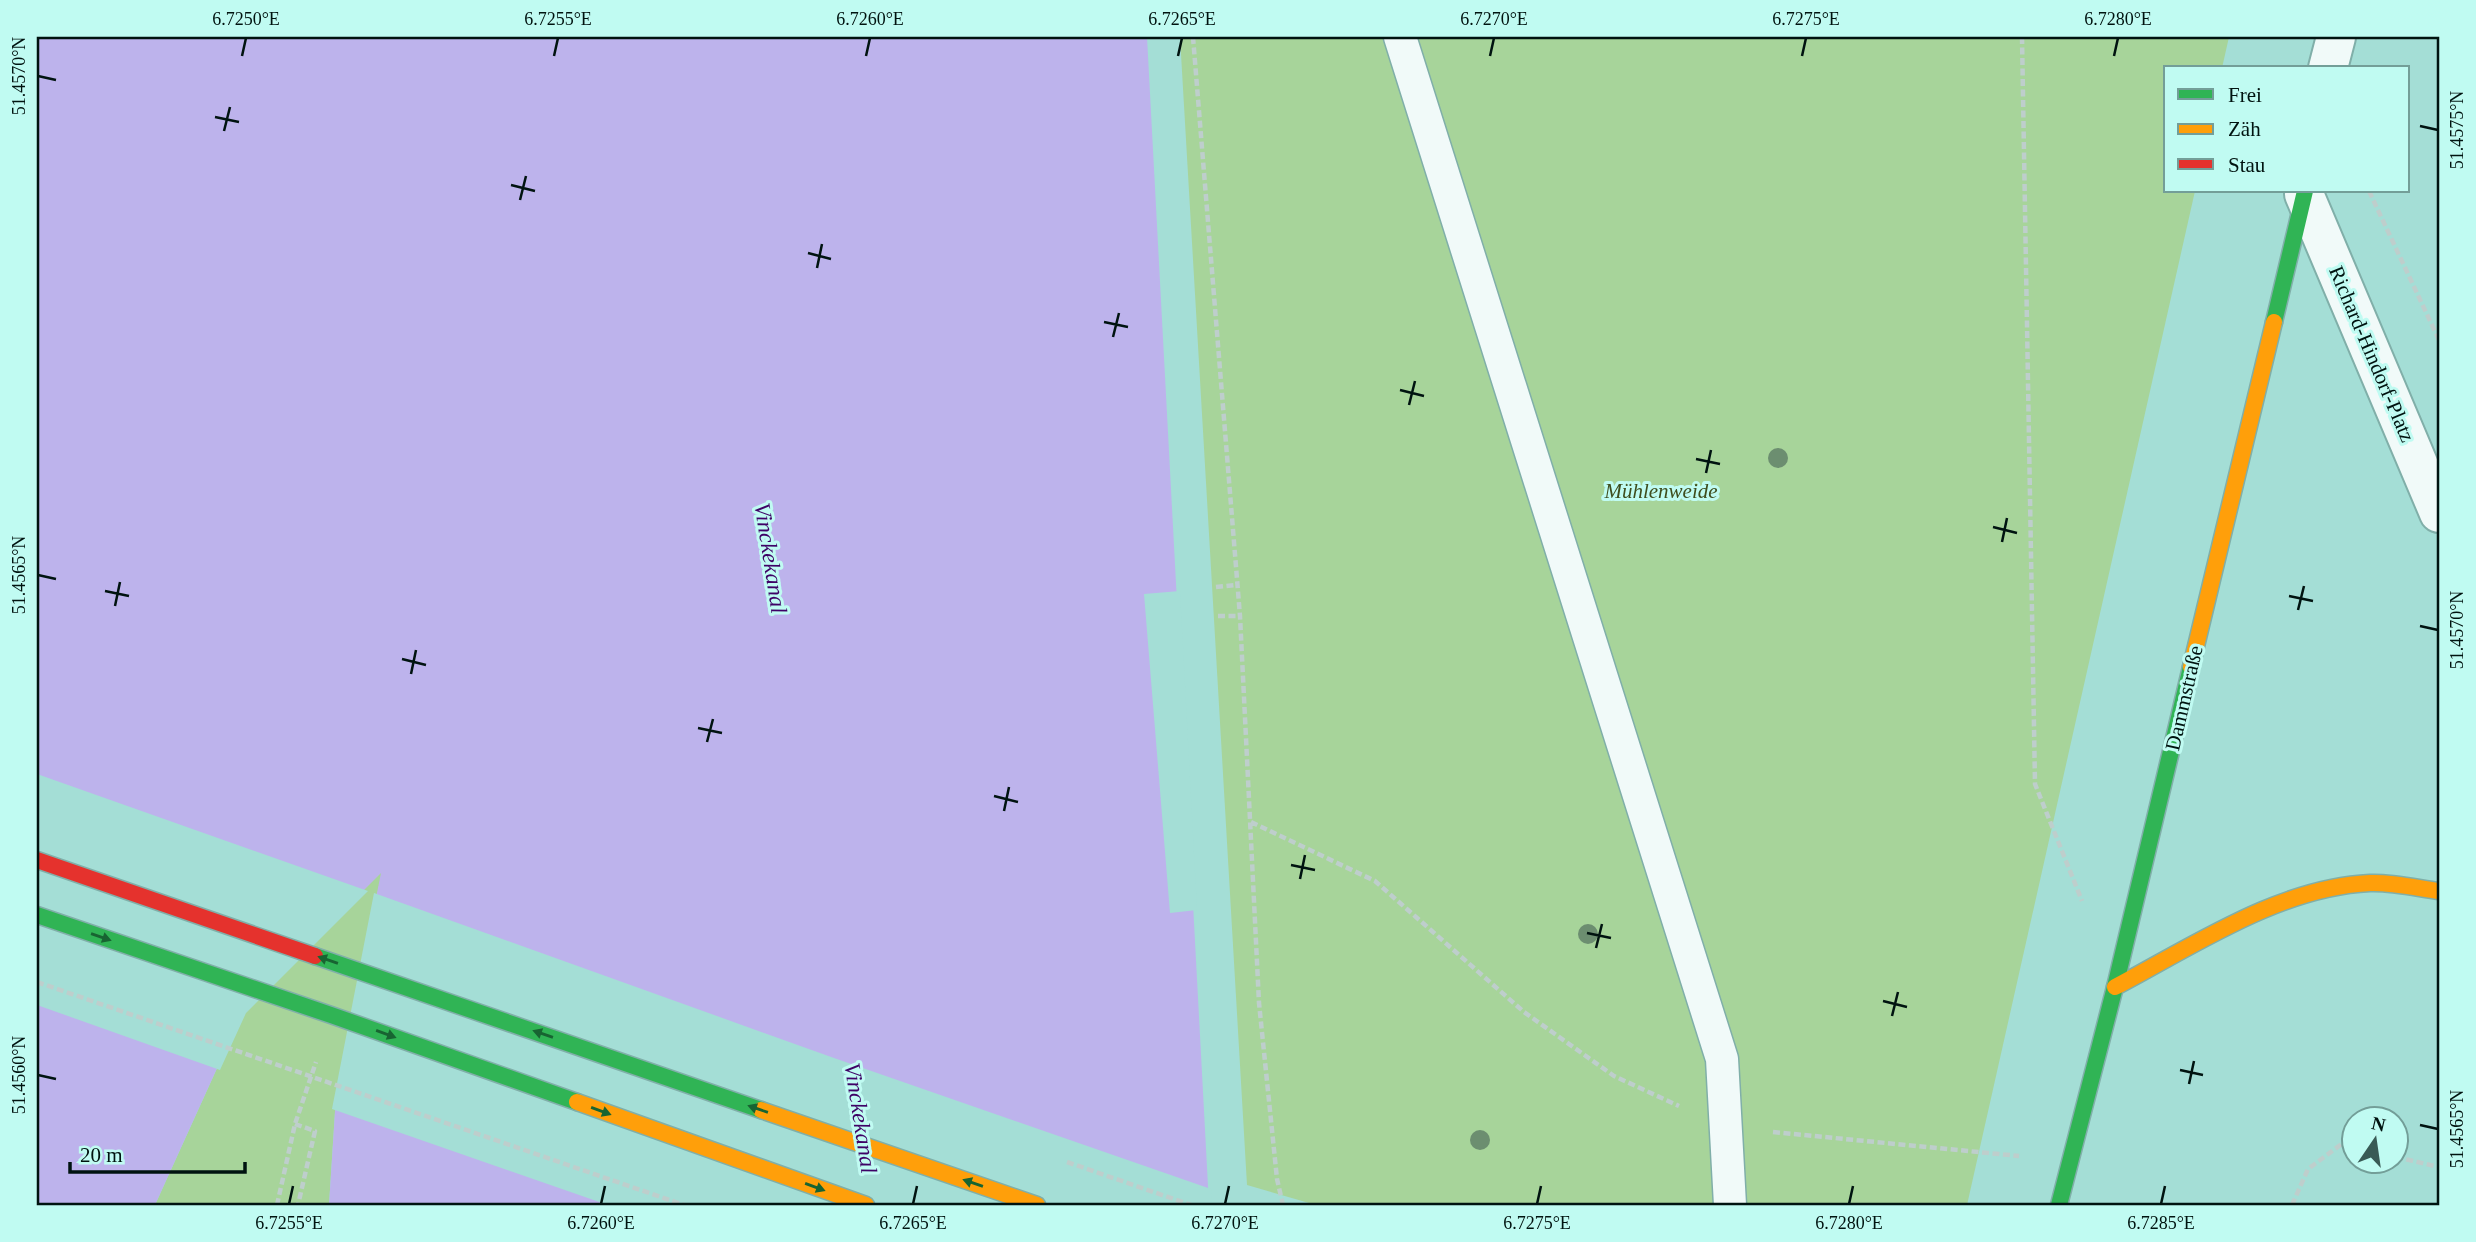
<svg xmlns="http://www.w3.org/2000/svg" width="2476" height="1242" font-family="'Times New Roman',serif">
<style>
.green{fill:#a7d49a}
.water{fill:#bdb3ec}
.pier{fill:#a4ded6}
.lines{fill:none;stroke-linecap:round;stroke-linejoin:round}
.lane-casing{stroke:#80afa9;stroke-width:35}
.street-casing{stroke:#80afa9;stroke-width:42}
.fast-casing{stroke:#80afa9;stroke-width:19}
.slow-casing{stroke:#80afa9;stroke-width:19}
.jam-casing{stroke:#80afa9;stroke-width:19}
.path{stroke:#bececc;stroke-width:4.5;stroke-dasharray:7 3.5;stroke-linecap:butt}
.lane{stroke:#f1faf9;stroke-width:32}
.street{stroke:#f1faf9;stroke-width:38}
.fast{stroke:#30b455;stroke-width:16}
.slow{stroke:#ff9f0a;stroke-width:16}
.jam{stroke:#e5322d;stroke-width:16}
.path-bridge{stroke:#bececc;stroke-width:4.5;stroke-dasharray:7 3.5;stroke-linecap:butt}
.tree{fill:#6c8e70}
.oneway{fill:#186432}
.ticks{fill:none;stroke:#001310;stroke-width:2.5}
.labels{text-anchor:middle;stroke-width:6;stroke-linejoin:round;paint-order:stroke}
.street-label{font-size:21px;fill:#001310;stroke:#c0fbf2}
.park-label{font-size:21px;font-style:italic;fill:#3e4d1d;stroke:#c0fbf2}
.water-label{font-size:23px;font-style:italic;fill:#3e0266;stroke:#c0fbf2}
.neatline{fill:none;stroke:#001310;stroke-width:2.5}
.ticks-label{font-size:18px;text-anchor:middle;fill:#001310}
</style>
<rect width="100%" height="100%" fill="#a4ded6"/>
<path class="green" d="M1180 37H2229L2222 68H2166V191H2195L1967 1205H1316L1247 1185Z
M382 871 336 1096 329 1205H155L243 1011Z"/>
<path class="water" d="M37 37H1147L1209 1205H329L336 1096 381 873 243 1011 155 1205H37Z"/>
<path class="pier" d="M1180 591 1197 910 1170 913 1144 594Z
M37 774 368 891 246 1013 220 1070 37 1005Z
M374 893 834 1058 1211 1189 1212 1205H608L332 1109Z"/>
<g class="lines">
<g class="lane-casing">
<path id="lane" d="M1400 37 1722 1059 1730 1205"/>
</g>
<g class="street-casing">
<path id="street" d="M2328 68 2336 37
M2304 194 2439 513"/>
</g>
<g class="fast-casing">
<path id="fast" d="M2274 322 2305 191
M37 915 331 1015 577 1102
M315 956 761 1110
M2059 1205 2115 987 2191 667"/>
</g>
<g class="slow-casing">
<path id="slow" d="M2191 667 2274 322
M2115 987C2193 946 2280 887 2370 883 2392 882 2417 888 2439 891
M577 1102 866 1205
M761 1110 1037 1205"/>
</g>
<g class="jam-casing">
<path id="jam" d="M37 860 315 956"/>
</g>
<path class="path" d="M1193 37 1240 616 1259 1003 1277 1179 1283 1205
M2022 37 2035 784 2082 901
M2369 191 2439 340
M1216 587 1237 585
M1218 616H1240
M1251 822 1375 881 1524 1012 1614 1076 1679 1106
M295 1124 315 1131 298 1205
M1773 1132 2019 1156
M2396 1157 2439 1167
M1067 1162 1191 1205
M277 1205 295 1124 316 1062
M2292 1205 2308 1169 2343 1143 2354 1146"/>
<use href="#lane" class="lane"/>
<use href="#street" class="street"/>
<use href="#fast" class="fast"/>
<use href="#slow" class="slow"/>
<use href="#jam" class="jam"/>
<path class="path-bridge" d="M37 982 684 1205"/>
</g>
<g class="tree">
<circle cx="1778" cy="458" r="10"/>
<circle cx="1588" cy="934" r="10"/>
<circle cx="1480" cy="1140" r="10"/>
</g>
<defs><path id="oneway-solid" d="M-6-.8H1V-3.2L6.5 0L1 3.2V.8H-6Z" transform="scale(1.75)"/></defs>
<g class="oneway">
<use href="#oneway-solid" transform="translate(101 937) rotate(19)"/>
<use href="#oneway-solid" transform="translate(328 960) rotate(-161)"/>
<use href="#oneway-solid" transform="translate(386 1034) rotate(20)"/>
<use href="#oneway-solid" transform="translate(543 1034) rotate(-161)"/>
<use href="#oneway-solid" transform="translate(758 1109) rotate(-161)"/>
<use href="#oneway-solid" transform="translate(601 1111) rotate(20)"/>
<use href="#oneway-solid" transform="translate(973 1183) rotate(-161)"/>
<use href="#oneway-solid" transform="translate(815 1187) rotate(20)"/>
</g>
<path class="ticks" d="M242 56 246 38M554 56 558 38M866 56 870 38M1178 56 1182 38M1490 56 1494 38M1802 56 1806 38M2114 56 2118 38M38 76 56 80M215 117 239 122M2420 126 2438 130M224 131 230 107M511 185 535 191M520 200 526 176M808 253 831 259M817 268 822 244M1104 322 1128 327M1113 337 1119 313M1400 390 1424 396M1409 405 1415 381M1696 459 1720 464M1706 473 1711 450M1993 527 2017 533M2002 542 2007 518M38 575 56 579M105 591 129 596M2289 596 2313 601M115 606 120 582M2298 610 2304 586M2420 626 2438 630M402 659 426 665M411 674 416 650M698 728 722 733M707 742 713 719M994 796 1018 802M1004 811 1009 787M1291 865 1315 870M1300 879 1305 855M1587 933 1611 938M1596 948 1602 924M1883 1001 1907 1007M1892 1016 1898 992M2180 1070 2203 1075M38 1075 56 1079M2189 1084 2194 1061M2420 1125 2438 1129M289 1204 293 1186M601 1204 605 1186M913 1204 917 1186M1225 1204 1229 1186M1537 1204 1541 1186M1849 1204 1853 1186M2161 1204 2165 1186"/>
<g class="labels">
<g class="street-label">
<text transform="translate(2372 354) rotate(67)" y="7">Richard-Hindorf-Platz</text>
<text transform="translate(2184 698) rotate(-77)" y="7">Dammstraße</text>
</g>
<g class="park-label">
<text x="1661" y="498">Mühlenweide</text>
</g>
<g class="water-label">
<text transform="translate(771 558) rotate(81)" y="8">Vinckekanal</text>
<text transform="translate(861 1118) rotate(81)" y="8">Vinckekanal</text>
</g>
</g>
<rect width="2476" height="1242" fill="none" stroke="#c0fbf2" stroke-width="77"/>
<rect x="2164" y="66" width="245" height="126" fill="#c0fbf2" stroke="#739e98" stroke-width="2"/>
<rect x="2178" y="89" width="35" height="10" fill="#30b455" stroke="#739e98" stroke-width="2"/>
<text x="2228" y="102" font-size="21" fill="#001310">Frei</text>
<rect x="2178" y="124" width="35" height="10" fill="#ff9f0a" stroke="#739e98" stroke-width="2"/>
<text x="2228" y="136" font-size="21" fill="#001310">Zäh</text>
<rect x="2178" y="159" width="35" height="10" fill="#e5322d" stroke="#739e98" stroke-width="2"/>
<text x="2228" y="172" font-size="21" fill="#001310">Stau</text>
<g transform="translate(2375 1140) rotate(13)"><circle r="33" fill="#c0fbf2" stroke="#739e98" stroke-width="2"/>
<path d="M0-5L12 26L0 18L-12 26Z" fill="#395a55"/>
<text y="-10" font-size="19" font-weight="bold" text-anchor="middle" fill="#001310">N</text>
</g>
<path d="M70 1162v10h175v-10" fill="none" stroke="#001310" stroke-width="3.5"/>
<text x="80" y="1162" font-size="21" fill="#001310" stroke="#c0fbf2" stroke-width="5" paint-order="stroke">20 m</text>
<rect x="38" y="38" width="2400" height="1166" class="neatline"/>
<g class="ticks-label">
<text x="246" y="25">6.7250°E</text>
<text x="558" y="25">6.7255°E</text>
<text x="870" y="25">6.7260°E</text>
<text x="1182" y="25">6.7265°E</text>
<text x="1494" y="25">6.7270°E</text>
<text x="1806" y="25">6.7275°E</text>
<text x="2118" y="25">6.7280°E</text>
<text transform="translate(19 76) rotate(-90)" y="6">51.4570°N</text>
<text transform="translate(2457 130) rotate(-90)" y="6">51.4575°N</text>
<text transform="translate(19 575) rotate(-90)" y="6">51.4565°N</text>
<text transform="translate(2457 630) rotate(-90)" y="6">51.4570°N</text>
<text transform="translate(19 1075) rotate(-90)" y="6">51.4560°N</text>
<text transform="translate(2457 1129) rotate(-90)" y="6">51.4565°N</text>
<text x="289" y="1229">6.7255°E</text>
<text x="601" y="1229">6.7260°E</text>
<text x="913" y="1229">6.7265°E</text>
<text x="1225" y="1229">6.7270°E</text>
<text x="1537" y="1229">6.7275°E</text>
<text x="1849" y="1229">6.7280°E</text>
<text x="2161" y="1229">6.7285°E</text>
</g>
</svg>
